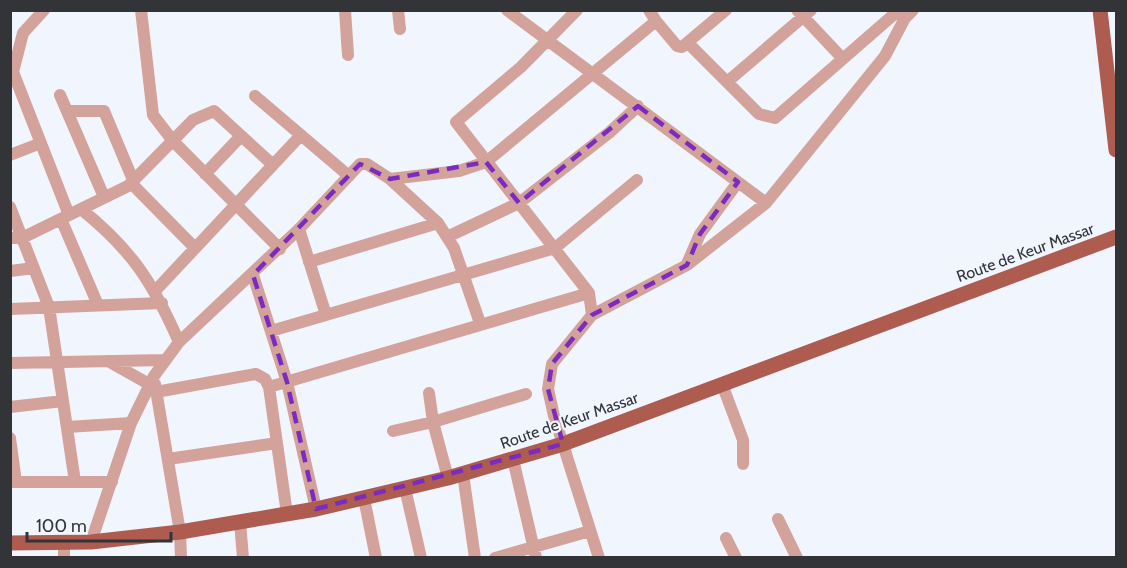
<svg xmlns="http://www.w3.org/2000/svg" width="1127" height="568" font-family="Cabin,sans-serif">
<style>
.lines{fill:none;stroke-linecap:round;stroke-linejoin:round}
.minor{stroke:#d3a29b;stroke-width:12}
.major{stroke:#ae5b50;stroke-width:15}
.marked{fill:none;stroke:#7b2cbf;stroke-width:4.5;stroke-dasharray:12 8;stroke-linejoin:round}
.labels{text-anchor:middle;stroke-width:4.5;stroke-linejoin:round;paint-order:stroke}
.street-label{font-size:16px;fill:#323438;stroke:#f1f5fe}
</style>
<rect width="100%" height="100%" fill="#f1f5fe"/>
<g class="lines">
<path class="minor" d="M44 10 23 33 13 72 69 215
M141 10 153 115 173 141 280 249
M345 10 348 55
M398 10 400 29
M507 10 766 203
M577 10 521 67 456 122 589 293 592 315 552 364 548 389 554 416 599 558
M797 10 843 59
M656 21 677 46 682 47 726 10
M688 43 759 114 775 118 899 10
M727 82 811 10
M60 95 104 197
M255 96 349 176
M67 111H104L133 180
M10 155 41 143
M205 174 241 136
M390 179 459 171 486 162 656 21 649 10
M131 183 195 248
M10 207 49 307 75 482
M81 209C132 250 153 283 179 342
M61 219 98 305
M299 229 326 315
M447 237 519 203 610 132 638 106
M10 238H22L128 186 193 120 214 111 273 165
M309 262 438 223
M687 264 700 234 738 182
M10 271 34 268
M253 275 287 382 316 509
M156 290 301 135
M10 309 162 303
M592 315 687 265 766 203 885 56 905 18 913 10
M271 331 555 248 637 180
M108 361 149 384
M10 363 166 360
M155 384 180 532 181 558
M722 384 743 440V464
M269 387 589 293
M156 392 256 374 265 379 269 387 287 514
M429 393 433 422 448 478
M10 407 63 401
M67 427 131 423
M393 431 433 422 526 394
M10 438 16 482
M168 459 277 443
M513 459 536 558
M463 474 475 558
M10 482H112
M405 488 421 558
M364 498 376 558
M778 519 797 558
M240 522 243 558
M726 538 736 558
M91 542 131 423 154 376 179 342 299 229 360 164H367L390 179 438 223 454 248 480 323
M64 558V542
M495 558 590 531"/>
<path class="major" d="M1100 10 1116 150
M10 543 91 542 180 532 316 509 448 478 563 444 1116 237"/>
</g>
<path class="marked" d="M638 106 738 182 700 234 687 265 592 315 552 364 548 389 563 444 316 509 287 382 253 275 360 164 390 179 486 162 519 203Z"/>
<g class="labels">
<g class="street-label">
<text transform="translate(1025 252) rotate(-20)" y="6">Route de Keur Massar</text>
<text transform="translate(569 420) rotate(-19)" y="6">Route de Keur Massar</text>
</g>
</g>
<rect width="1127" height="568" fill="none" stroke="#323438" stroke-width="24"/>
<path d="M27 532v9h144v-9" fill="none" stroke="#323438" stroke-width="3"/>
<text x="36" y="532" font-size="18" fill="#323438" stroke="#f1f5fe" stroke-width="4.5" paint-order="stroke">100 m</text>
</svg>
